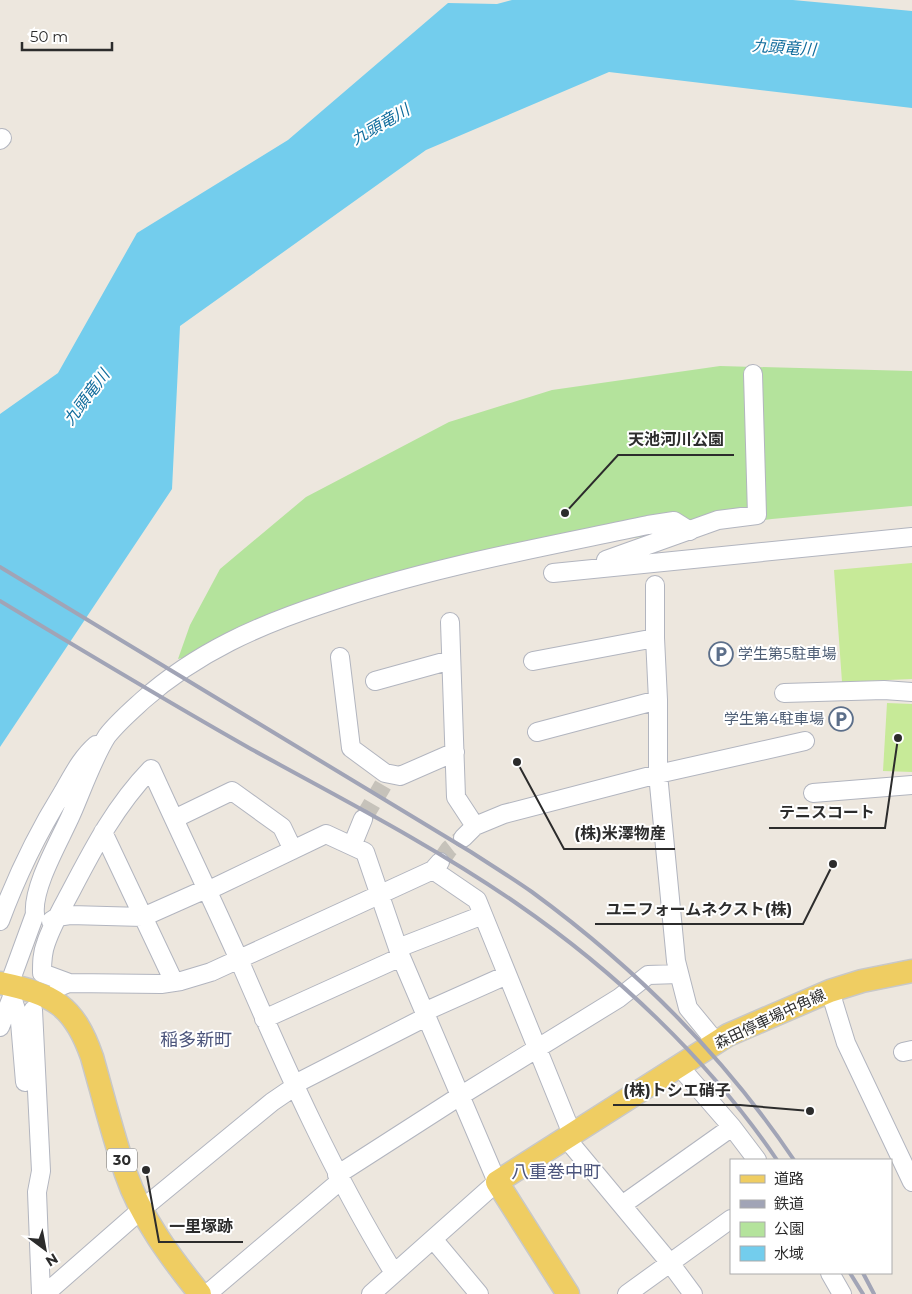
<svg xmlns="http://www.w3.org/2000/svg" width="912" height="1294" font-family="Montserrat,'Noto Sans JP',sans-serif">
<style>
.green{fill:#b4e39c}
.pitch{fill:#c7ea98}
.water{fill:#73cded}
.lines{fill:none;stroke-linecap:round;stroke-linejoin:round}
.minor-tunnel{stroke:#c6c2ba;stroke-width:18;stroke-dasharray:18 9;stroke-linecap:butt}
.minor-casing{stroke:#b2b5bf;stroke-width:20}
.major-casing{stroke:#c8c8c8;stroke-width:25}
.minor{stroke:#fff;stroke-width:18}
.major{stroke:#efcd62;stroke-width:22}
.rail{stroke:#a1a4b6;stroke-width:4}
.labels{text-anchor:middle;stroke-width:4;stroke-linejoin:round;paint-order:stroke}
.shield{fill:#fff;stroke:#6b6b6b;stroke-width:1}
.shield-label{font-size:14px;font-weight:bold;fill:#2c2c2c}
.service-label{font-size:15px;fill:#4e5e75;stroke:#fff;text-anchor:start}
.street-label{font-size:15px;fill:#2c2c2c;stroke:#fff}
.water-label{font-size:16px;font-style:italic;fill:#106c9c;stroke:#fff}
.quarter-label{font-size:18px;fill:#4c557c;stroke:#fff}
.leader{fill:none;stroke:#2c2c2c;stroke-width:2}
.callout-dot{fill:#2c2c2c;stroke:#fff;stroke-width:2}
.callout-label{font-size:16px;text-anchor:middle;font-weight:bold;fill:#2c2c2c;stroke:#fff;stroke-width:4;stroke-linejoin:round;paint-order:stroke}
</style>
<rect width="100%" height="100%" fill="#ede7de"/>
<path class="green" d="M720 366 912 371V506L772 519 524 553 364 595 190 656 178 659 190 625 220 569 306 497 449 422 552 390Z"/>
<path class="pitch" d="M912 563V679L842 682 834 570Z
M887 703 912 704V772L883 771Z"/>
<path class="water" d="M512 0H793L912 11V108L609 72 426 150 180 326 172 489 0 747V414L58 373 137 233 288 140 448 3 497 4Z"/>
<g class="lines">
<path class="minor-tunnel" d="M363 819 383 785
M440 862 449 849 463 838"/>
<g class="minor-casing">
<path id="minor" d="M0 140 2 138
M606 560 718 520 757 515 753 374
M553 573 912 537
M655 585V638
M450 622 456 797 475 826 463 838
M340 657 351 748 385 773 400 776 455 752
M533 661 655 638 658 700V774L676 961 688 1008 716 1042
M375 681 451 660
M784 693 884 690 912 692
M537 732 658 700
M813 793 912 785
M174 819 232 791 282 827 293 850
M475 826 504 814 658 774 805 741
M103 832 174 982
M352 846 363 819
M433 870 477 900 572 1134
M207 891 326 834 365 852 401 957 497 1182 371 1294
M0 921C17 875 37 834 63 792 73 775 81 758 96 745
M51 921 57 917 70 915 143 917 206 889
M398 948 483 915
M69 983 42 973C42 963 42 953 46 943 52 925 62 908 71 891 94 847 116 805 151 769 180 833 211 897 240 962 286 1069 333 1174 394 1273
M9 985 35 914C32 887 60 840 71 815 82 790 93 758 107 736 117 723 131 711 143 700 197 652 259 625 326 603 431 567 539 548 648 525L674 521 690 531
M59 987 69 983 161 984 181 981 211 972 433 870 440 862
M830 991 846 1043 912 1182
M12 997 20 1022 25 1082
M33 1010 41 1171 37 1192 41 1294
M424 1012 507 975
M264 1019 401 957
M0 1027 14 992
M903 1052 912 1050
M679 1066 732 1127 757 1160
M293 1085 426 1017
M566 1138 670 1263 693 1294
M337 1175 460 1096 619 998 648 975 679 974
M622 1205 732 1127
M433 1239 479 1294
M830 1273 842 1294
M45 1294 142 1209 272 1102 294 1087
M207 1294 340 1181
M627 1294 731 1219"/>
</g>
<g class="major-casing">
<path id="major" d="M0 983C53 994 74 1005 92 1057 103 1096 113 1136 126 1174 141 1218 171 1258 200 1294
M568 1294 497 1182 728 1035 830 991 862 981 912 971"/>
</g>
<use href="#minor" class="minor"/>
<use href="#major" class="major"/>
<path class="rail" d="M0 567 471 852C491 865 512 878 532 892 633 966 724 1056 794 1160
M0 601C83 651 166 701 251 749 340 798 432 845 516 903 616 972 709 1060 777 1160
M850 1273 863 1294
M863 1273 874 1294"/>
</g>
<defs>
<g id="parking-ring" transform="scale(1.25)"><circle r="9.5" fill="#fff" stroke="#5c6f8a" stroke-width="1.5"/><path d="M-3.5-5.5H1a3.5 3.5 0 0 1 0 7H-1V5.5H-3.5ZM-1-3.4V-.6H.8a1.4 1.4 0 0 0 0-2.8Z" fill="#5c6f8a"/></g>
</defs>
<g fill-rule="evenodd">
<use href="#parking-ring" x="721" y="654"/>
<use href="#parking-ring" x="841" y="719"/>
</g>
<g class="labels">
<rect class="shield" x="107" y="1148.5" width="30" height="23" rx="4"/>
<g class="shield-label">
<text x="122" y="1165">30</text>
</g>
<g class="service-label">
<text x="738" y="659">学生第5駐車場</text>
<text x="824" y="724" text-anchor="end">学生第4駐車場</text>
</g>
<g class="street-label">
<text transform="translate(770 1019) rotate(-25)" y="5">森田停車場中角線</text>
</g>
<g class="water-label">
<text transform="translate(784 47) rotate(4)" y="6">九頭竜川</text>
<text transform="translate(380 124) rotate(-30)" y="6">九頭竜川</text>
<text transform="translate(86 397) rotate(-53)" y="6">九頭竜川</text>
</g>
<g class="quarter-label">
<text x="196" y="1046">稲多新町</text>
<text x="556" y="1178">八重巻中町</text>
</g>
</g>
<path class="leader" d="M565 513L618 455H734M898 738L885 828H769M517 762L564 849H675M833 864L803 924H595M810 1111L740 1105H613M146 1170L159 1242H243"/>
<g class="callout-dot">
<circle cx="565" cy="513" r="5"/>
<circle cx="898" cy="738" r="5"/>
<circle cx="517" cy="762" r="5"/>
<circle cx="833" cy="864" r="5"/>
<circle cx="810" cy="1111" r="5"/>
<circle cx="146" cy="1170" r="5"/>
</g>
<g class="callout-label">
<text x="676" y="445">天池河川公園</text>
<text x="827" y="818">テニスコート</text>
<text x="620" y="839">(株)米澤物産</text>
<text x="699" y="915">ユニフォームネクスト(株)</text>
<text x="677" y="1096">(株)トシエ硝子</text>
<text x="201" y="1232">一里塚跡</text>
</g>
<rect x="730" y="1159" width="162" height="115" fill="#ffffff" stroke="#ababab"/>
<rect x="740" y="1175" width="25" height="8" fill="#efcd62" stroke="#ababab"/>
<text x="774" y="1184" font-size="15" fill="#2c2c2c">道路</text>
<rect x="740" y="1200" width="25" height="8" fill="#a1a4b6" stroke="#ababab"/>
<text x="774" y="1209" font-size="15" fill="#2c2c2c">鉄道</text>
<rect x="740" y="1222" width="25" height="15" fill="#b4e39c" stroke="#ababab"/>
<text x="774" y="1234" font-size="15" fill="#2c2c2c">公園</text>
<rect x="740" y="1246" width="25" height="15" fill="#73cded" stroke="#ababab"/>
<text x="774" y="1259" font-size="15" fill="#2c2c2c">水域</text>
<g transform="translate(45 1249) rotate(148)" stroke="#ffffff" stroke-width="4" paint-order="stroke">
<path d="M0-4L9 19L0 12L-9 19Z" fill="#2c2c2c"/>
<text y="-8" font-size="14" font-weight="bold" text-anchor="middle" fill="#2c2c2c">N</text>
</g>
<path d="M22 42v8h90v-8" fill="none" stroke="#2c2c2c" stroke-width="2.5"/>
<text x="30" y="42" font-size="15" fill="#2c2c2c" stroke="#ffffff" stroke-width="4" paint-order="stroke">50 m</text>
</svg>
